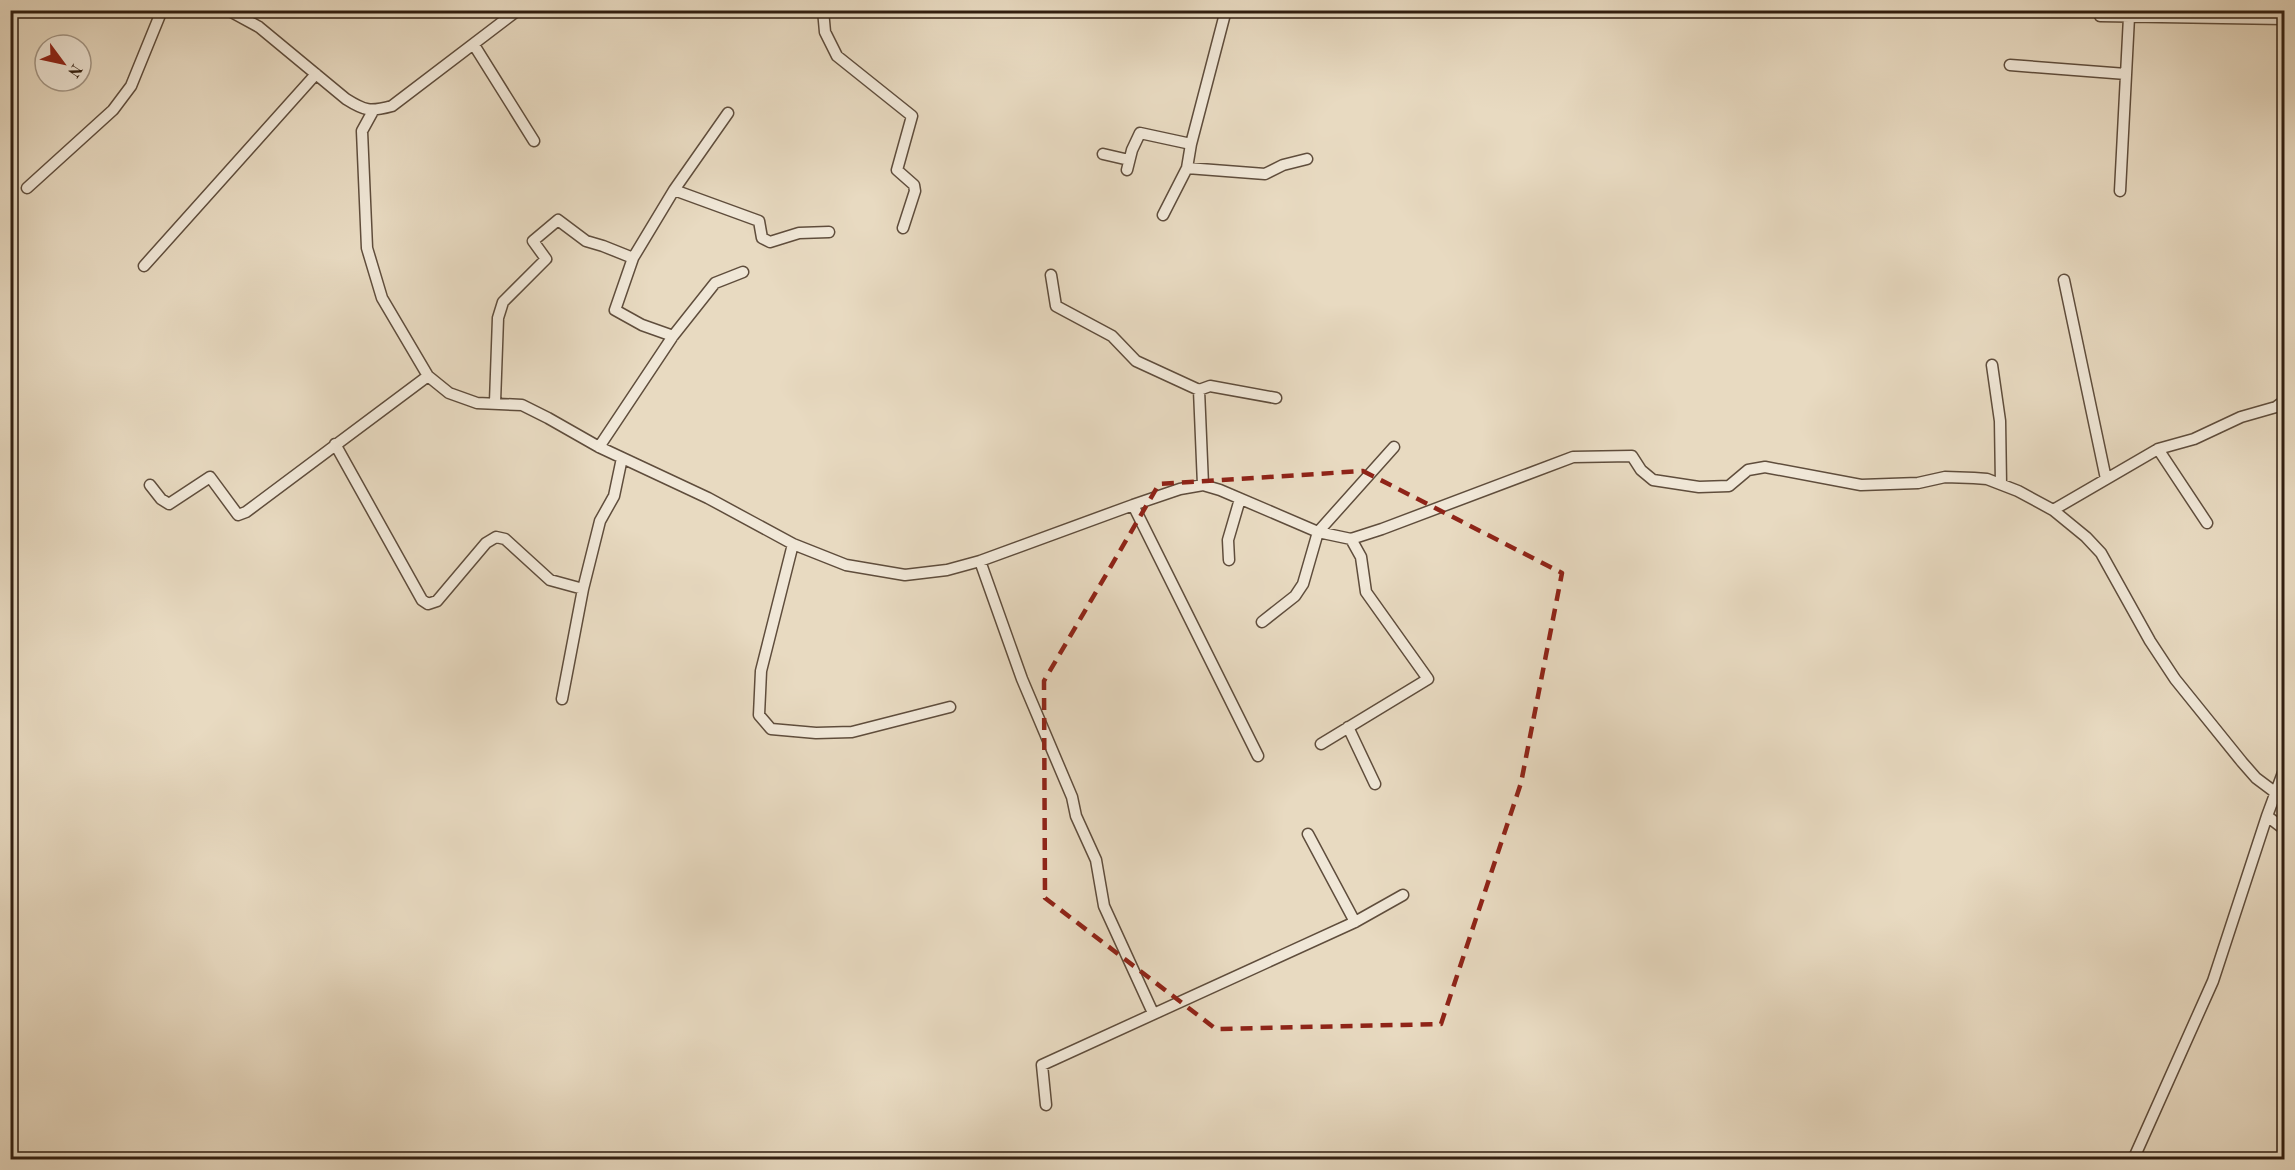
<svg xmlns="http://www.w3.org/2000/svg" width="2295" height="1170" font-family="'Old Standard TT',serif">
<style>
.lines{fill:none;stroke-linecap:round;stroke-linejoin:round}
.minor-casing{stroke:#5f4d3c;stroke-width:13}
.minor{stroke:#f0e7d7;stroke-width:10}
.marked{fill:none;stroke:#8f2418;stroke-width:4.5;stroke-dasharray:12 8;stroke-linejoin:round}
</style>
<rect width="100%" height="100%" fill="#e8dac1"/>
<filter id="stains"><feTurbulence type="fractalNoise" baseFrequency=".00333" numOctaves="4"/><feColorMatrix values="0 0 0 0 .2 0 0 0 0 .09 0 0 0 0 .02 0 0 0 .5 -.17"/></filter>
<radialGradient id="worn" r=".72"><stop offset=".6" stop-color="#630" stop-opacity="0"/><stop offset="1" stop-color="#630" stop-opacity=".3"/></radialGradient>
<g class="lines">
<g class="minor-casing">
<path id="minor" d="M228 10 259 27 346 99C365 111 370 112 392 106L518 10
M823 10 825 32 837 56 912 116 897 170 914 185 915 191 903 228
M2100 16 2284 19
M474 45 534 141
M2010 65 2126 74
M1103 154 1129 160
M1187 168 1265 174 1283 165 1307 159
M1127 170 1132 150 1140 133 1191 144
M27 188 113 110 131 86 162 10
M674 190 759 221 762 238 770 242 799 233 829 232
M2120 191 2129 17
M1163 215 1187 168 1191 144 1226 10
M144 266 316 74
M1051 275 1056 306 1112 336 1136 361 1199 390 1210 386 1276 398
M2064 280 2106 479
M673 336 642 325 615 310 633 258 674 190 728 113
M1992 365 2000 421 2001 484
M428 376 449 393 477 403 522 405 548 418 599 447 708 498 793 544 846 565 905 575 947 570 980 561 1133 505 1180 489 1203 485 1220 490 1318 532 1351 539 1382 529 1573 457 1632 456 1641 470 1653 480 1699 487 1729 486 1748 470 1765 467 1861 485 1918 483 1945 477 1974 478 1987 479 2018 491 2053 510 2086 537 2101 553 2150 641 2175 679 2242 762 2256 778 2276 793
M1199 390 1203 485
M495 402 498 318 503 302 546 259 533 241 558 220 586 241 603 246 633 258
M335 444 422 600 428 604 437 601 486 543 496 537 505 539 550 580 583 589
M599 447 673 336 715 283 743 272
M2158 449 2207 523
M150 485 161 499 169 504 210 477 238 515 246 512 428 376 382 298 367 248 362 131 373 111
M1133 505 1258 756
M2053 510 2158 449 2194 439 2241 417 2276 407 2284 401
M793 544 761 671 759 715 771 729 816 733 852 732 950 707
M1229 560 1228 540 1240 499
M980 561 1022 679 1072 797 1076 816 1096 860 1104 906 1153 1013
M1262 622 1295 596 1303 584 1318 532 1394 447
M562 699 583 589 600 521 614 496 622 458
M1348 727 1375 784
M1321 744 1428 679 1366 592 1361 557 1351 539
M2267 816 2284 829
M1308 834 1355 922
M1046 1105 1042 1065 1355 922 1403 895
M2133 1160 2213 981 2267 816 2284 770"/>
</g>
<use href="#minor" class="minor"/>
</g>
<path class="marked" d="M1363 471 1562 573 1521 783 1441 1024 1216 1029 1045 898 1044 681 1159 484Z"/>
<rect width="2295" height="1170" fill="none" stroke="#e8dac1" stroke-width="36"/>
<rect x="12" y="12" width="2271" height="1146" fill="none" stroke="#311e10" stroke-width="3"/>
<rect x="18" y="18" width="2259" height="1134" fill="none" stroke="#311e10" stroke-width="1.5"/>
<g transform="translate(63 63) rotate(123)"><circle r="28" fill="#f0e7d7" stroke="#a49787" stroke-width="1.5"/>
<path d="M0-4.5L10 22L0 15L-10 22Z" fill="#8f2418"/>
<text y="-9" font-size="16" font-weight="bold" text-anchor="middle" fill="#311e10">N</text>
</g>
<rect width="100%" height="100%" filter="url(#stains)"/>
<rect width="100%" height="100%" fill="url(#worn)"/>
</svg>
